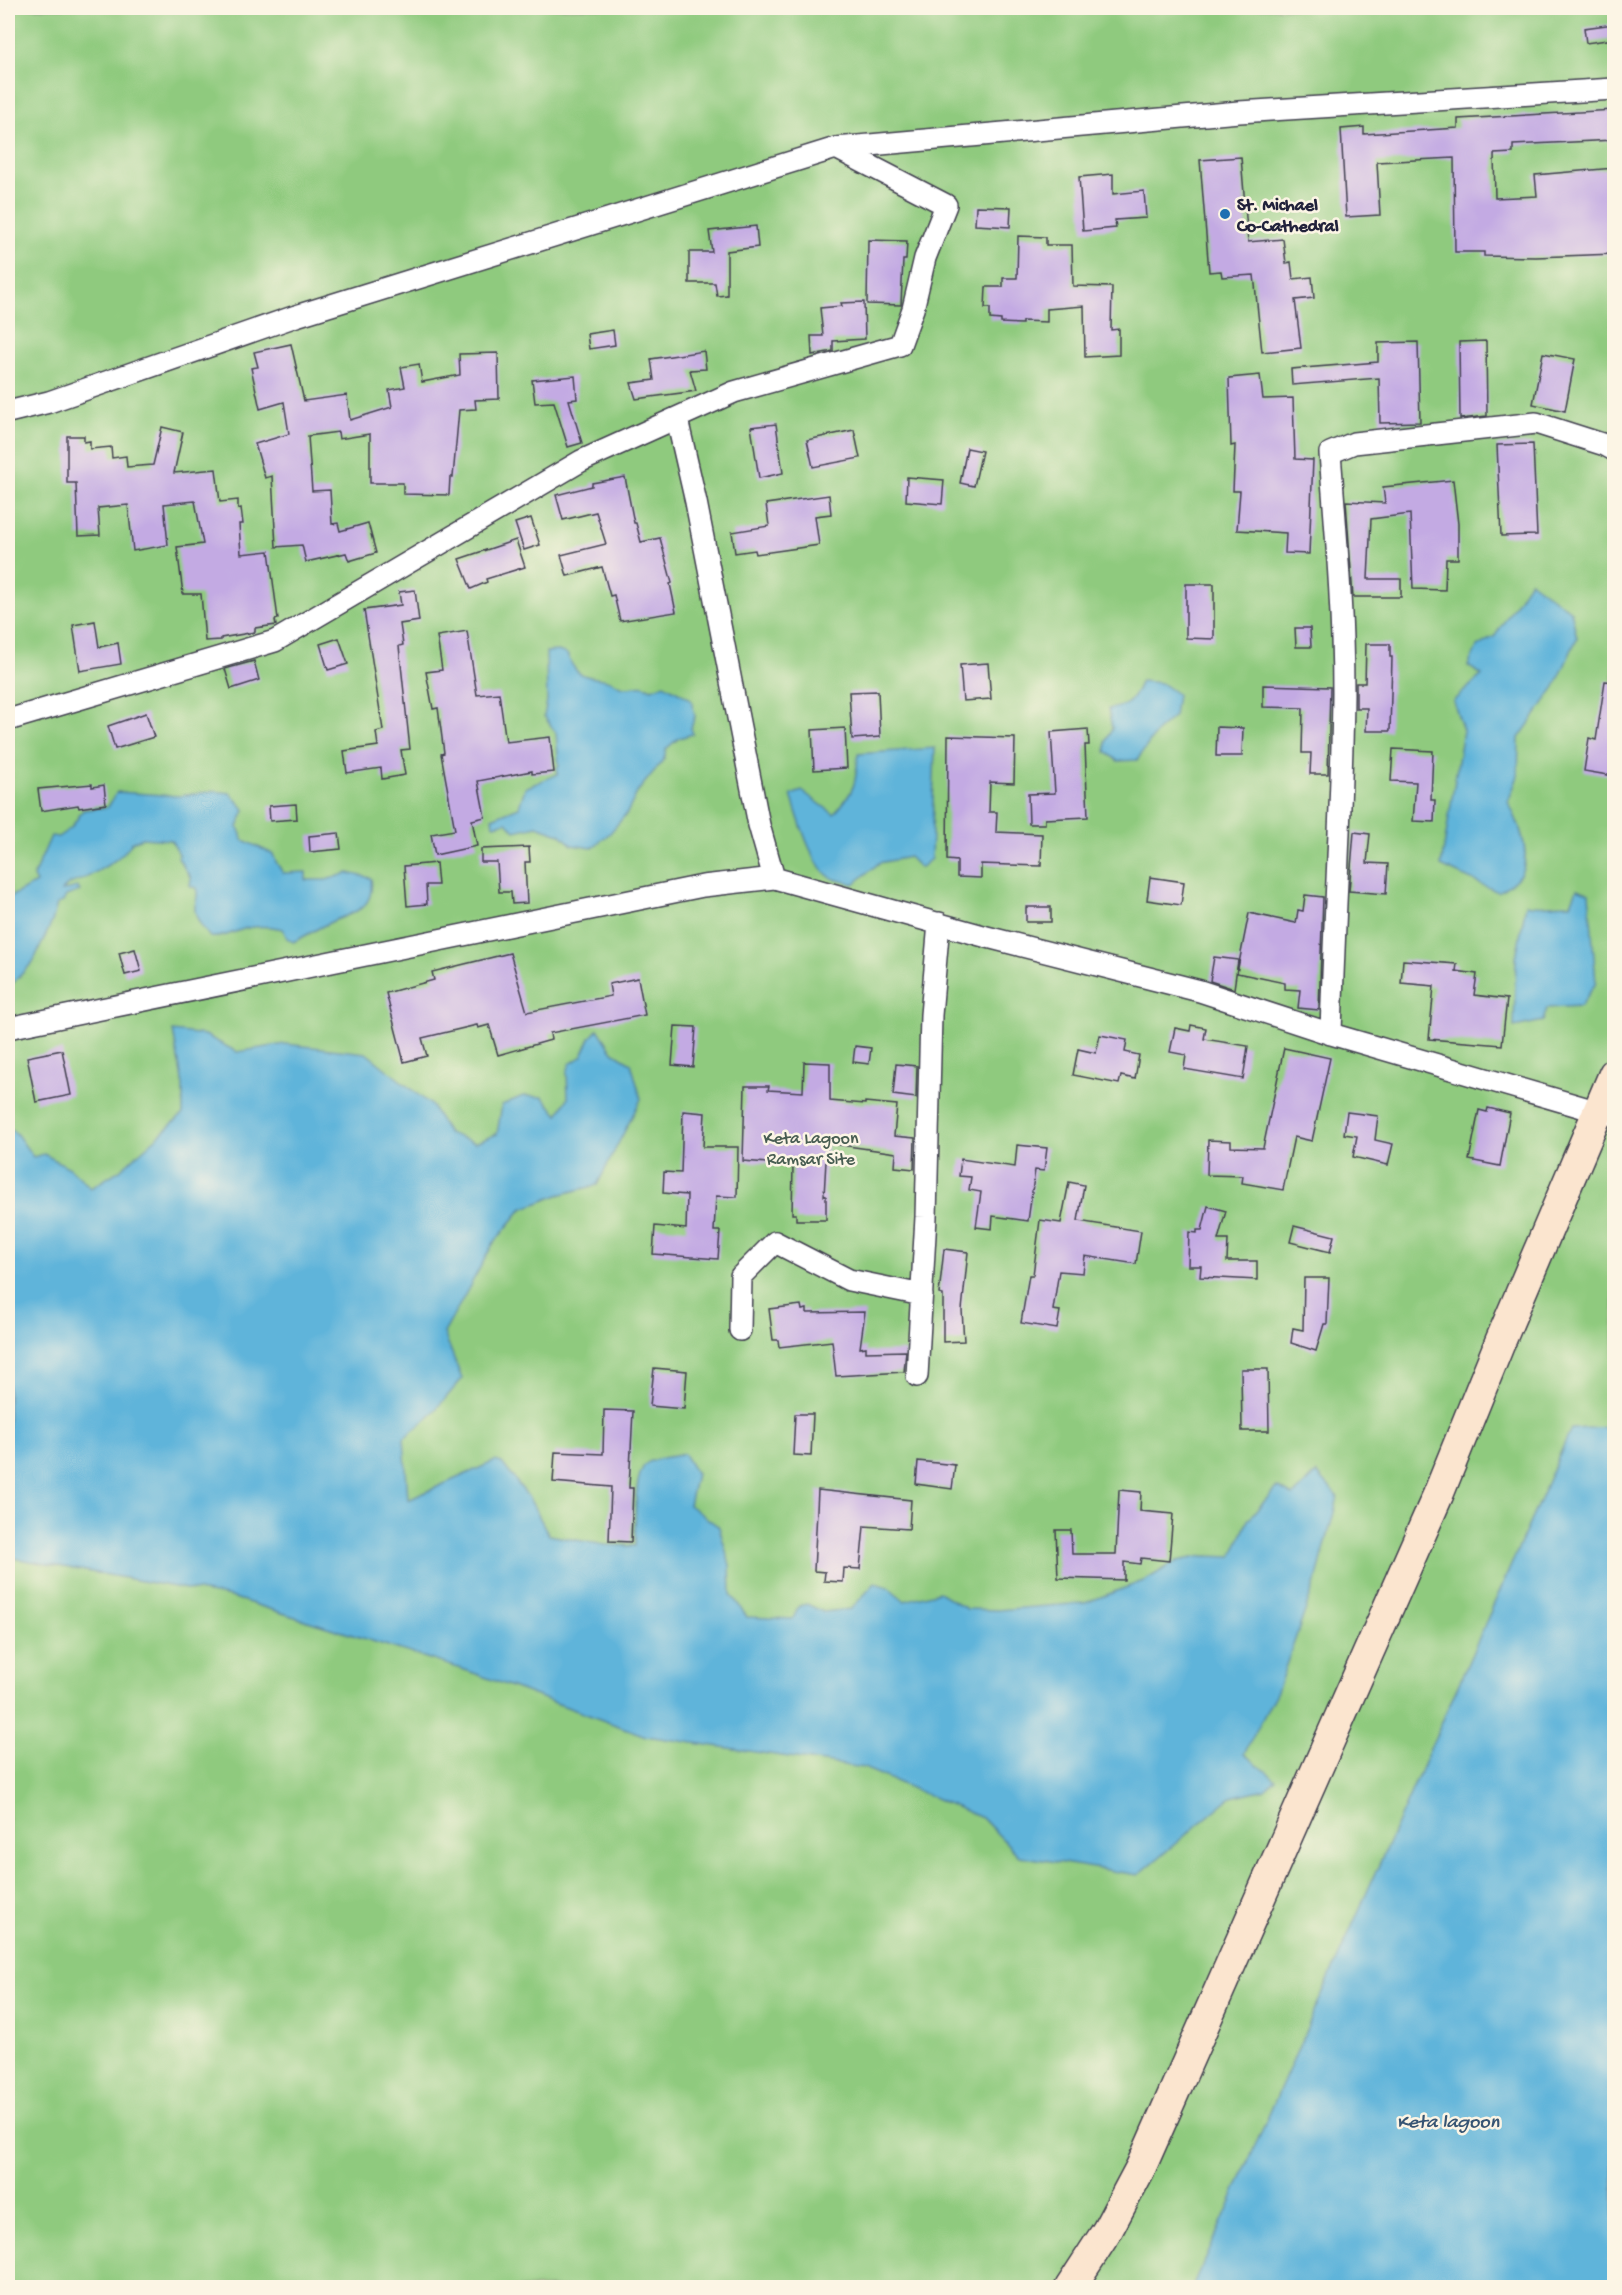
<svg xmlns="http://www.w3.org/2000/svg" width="1622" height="2295" font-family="'Gochi Hand',sans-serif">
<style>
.green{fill:#8fca7e;stroke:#58765c;stroke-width:1.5}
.water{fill:#5eb4da;stroke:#406b8a;stroke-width:1.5}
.building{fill:#c3aae3}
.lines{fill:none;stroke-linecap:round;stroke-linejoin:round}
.street-casing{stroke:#413f4f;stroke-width:24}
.secondary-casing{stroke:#413f4f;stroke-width:33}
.street{stroke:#fff;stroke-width:21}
.secondary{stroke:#fbe5cf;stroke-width:30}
.poi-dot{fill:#1f6fb2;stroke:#fcf5e5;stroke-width:2}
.labels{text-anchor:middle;stroke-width:5;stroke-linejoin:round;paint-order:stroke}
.poi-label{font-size:18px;font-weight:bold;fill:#22223b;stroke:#fcf5e5;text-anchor:start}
.park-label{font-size:18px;fill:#485d52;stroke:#fcf5e5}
.water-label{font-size:20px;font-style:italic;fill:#375573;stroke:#fcf5e5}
</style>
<rect width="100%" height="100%" fill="#fcf5e5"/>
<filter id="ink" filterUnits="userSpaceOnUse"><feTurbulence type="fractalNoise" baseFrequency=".0167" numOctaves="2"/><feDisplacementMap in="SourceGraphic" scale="12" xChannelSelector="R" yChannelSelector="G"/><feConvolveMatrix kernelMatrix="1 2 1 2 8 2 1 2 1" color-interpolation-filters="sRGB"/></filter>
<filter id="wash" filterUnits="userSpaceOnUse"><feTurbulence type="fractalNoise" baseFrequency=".008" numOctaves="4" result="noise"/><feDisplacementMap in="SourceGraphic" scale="24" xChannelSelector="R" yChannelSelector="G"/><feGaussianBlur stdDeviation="1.35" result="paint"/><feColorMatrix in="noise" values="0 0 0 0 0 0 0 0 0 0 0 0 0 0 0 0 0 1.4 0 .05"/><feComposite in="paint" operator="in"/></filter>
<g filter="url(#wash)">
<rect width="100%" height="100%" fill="#f1e1c2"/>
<path class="green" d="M8 8H1614V2287L8 2288Z"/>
<path class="water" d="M1530 581 1571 611 1577 638 1555 687 1519 738 1518 776 1508 802C1518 821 1535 859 1517 878 1512 884 1504 888 1498 892L1441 866 1463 730 1453 701 1482 675 1468 666 1477 647 1495 636Z
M558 651 567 654C577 679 583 675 607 680 613 681 618 686 624 687 637 688 638 682 652 689L664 684 691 699 695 716 691 728 693 734 679 738 666 749 664 759 638 791 627 813 610 833 592 848 572 845 560 834 537 826 515 831 507 822 494 825 492 818 519 807 525 788 558 774 557 767 559 766 556 733 544 716 547 701 546 652Z
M1141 681 1161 683 1177 694 1174 716 1158 730 1137 760 1118 761 1106 752V742L1112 728 1108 709C1131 706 1132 701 1141 681Z
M935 748 931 859 920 868 909 857 879 863 854 884C847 882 838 881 832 878 811 867 798 816 791 795L802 791 834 814C855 791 856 784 858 754Z
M214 791 230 793 245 810 238 827 243 840 273 854 276 862 283 873 306 872V880H326L348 873 371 878C375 910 354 912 331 922 318 928 306 936 293 942L287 938 283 929C274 927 263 926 253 927 239 928 225 939 210 937 203 928 194 918 195 906 196 899 199 896 196 888L190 886 191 878 178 858 179 854 171 840 142 838 132 842C123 858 103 868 87 877 78 882 68 882 62 891L77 887 80 891 66 896 63 902 57 904 52 922 33 962 14 982 12 984 8 982V898L36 883 33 877 51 836 58 837 71 828 83 810 108 807 117 792 179 796Z
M1577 889 1589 893 1596 983 1581 1006 1547 1008 1543 1021 1514 1027 1516 958 1526 904C1541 908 1555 903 1571 904Z
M598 1029 613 1052 631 1063 641 1099 597 1185 558 1195 522 1209 493 1244 444 1333 462 1379 430 1416 404 1438 408 1500 495 1461 502 1463 529 1498 549 1535 605 1545 635 1546C636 1528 632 1474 647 1463 656 1457 674 1457 684 1454L696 1474 689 1505 719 1527 730 1565 731 1594 747 1617 793 1619 799 1606 807 1604 823 1612 851 1609 875 1583 888 1587 905 1601 939 1592 967 1609 997 1610 1085 1603 1146 1580 1177 1561 1204 1556 1232 1557 1248 1520 1277 1487 1293 1496 1317 1473 1338 1497 1317 1577 1277 1691 1244 1754 1276 1779 1265 1789 1231 1797 1138 1875 1019 1856 982 1818 864 1768 646 1736 468 1671 231 1597 8 1557V1128L16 1133 33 1157 44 1154 70 1168 91 1188 120 1170 183 1114V1085L173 1031 205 1035 237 1052 285 1044 366 1053 431 1105 448 1133 475 1143 497 1134 502 1105 523 1096 543 1097 558 1115 568 1098 567 1072 570 1064 582 1056 590 1038Z
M1614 1427V2287H1193L1571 1429Z"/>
<g id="blocks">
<path class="building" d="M1614 24V39L1586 43 1584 28Z
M1614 110V140L1513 145V153L1494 154 1495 198 1537 196 1535 175 1614 168V254L1536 257 1484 256V252H1455L1454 158 1377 162 1380 215 1346 217 1341 129 1364 127V134L1458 128V119Z
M1241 157 1248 242 1283 239 1286 263 1291 262 1293 279 1312 277 1314 298 1295 300 1301 348 1262 352 1254 275 1222 277 1221 271 1209 272 1200 160Z
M1113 174V194L1144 191 1146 218 1115 220 1116 228 1083 231 1079 177Z
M976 206 1011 207 1010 227 975 225Z
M756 226 758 247 727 251V295L717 296 715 283H689V252H712L709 231Z
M1018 236 1046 237V245H1072L1073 286 1112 287 1111 330 1119 329V355L1085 357 1084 306 1047 309V322L1022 321V324L1001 323V320L990 319V308H985L986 287H1003V278H1017Z
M868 240 907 241 906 260H903L901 305 867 304Z
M864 302 865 339 833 341V351L812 355 811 336H823L820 308 842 306 841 303Z
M613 330 615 345 589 349 587 334Z
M1486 341 1487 416 1460 419 1459 342Z
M1418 342 1420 422 1380 423 1379 378 1292 385 1291 369 1378 362V343Z
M291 344 304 401 347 395 350 420 392 407 389 390 405 387 401 367 419 364 422 382 460 375 459 354 498 353 499 399 475 400 476 409 459 410 453 477H450L449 495 403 494V483H370V434L339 439 338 432 308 436 312 491 330 490 332 524 338 523 340 531 368 523 376 553 349 561 346 553 306 562 302 545 276 547 272 476 265 478 255 444 289 434 284 402 260 409 251 368 258 367 254 352Z
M704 351 706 369 690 370 696 391 636 399 631 383 654 380 651 359Z
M1543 353 1575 359 1565 411 1533 404Z
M1260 375 1263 399 1293 398 1295 459 1313 460 1309 554 1285 553 1286 533 1237 530 1240 491H1233L1235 445 1231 446 1229 378Z
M575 376 577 399 569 400 582 443 568 447 554 402 535 403 532 380Z
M776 424 783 473 759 478 751 427Z
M162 427 183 432 174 473 216 469 220 502 238 500V509L241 508 243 524H239L241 554 269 551 278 619 275 620 276 625 255 628V632L221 638V640L205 641 201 594H183L177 547 203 544 195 501 164 504 168 545 133 551 128 505 98 508 100 535 78 536 76 483H67V436H84V442L90 441V449L111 447 112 458 126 456 127 467 153 465Z
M854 430 860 458 813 467 807 440Z
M1533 444 1537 535 1501 536 1497 445Z
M967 448 982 451 974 486 960 483Z
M625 477 634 523H636L641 542 660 538 672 583 670 584 676 612 620 621 614 595 610 596 602 567 567 576 561 555 606 544 596 512 563 520 556 495 592 486V483Z
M907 477 944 480 942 504 906 501Z
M1453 480 1458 524V559H1446L1445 590 1413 589 1410 514 1371 519 1368 579H1401V597H1353L1346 501 1385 503 1383 487Z
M829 495 831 514 815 516 819 545 756 554 755 550 735 553 732 532 769 526 766 504Z
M531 518 540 545 524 550 515 523Z
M516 540 525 567 486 579 487 582 471 589 459 559Z
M1186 584H1214V639L1186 638Z
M415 590 419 621 400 624 403 645 399 646 410 749 401 750 405 775 382 779 381 768 347 773 344 751 378 746 376 732 383 730 364 610 401 605 399 592Z
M95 621 99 647 118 643 121 664 80 671 73 625Z
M1295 628H1310L1311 647H1296Z
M467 631 477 695 499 693 506 742 550 737 554 772 532 774V771L478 781 485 817 472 820 477 846 435 855 431 834 455 830 441 754 444 753 438 708 433 709 426 672 442 670 437 636Z
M339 638 348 664 328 670 320 644Z
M1366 644H1390V657H1392L1390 731H1366L1367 708H1356V683H1365Z
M254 661 259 680 231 689 225 669Z
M988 663 991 699 963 701 960 665Z
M1605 681 1614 682V776L1584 771 1589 738 1596 740Z
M1263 685 1330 687 1328 774H1310L1311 753H1302L1303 708 1263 707Z
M878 691 880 737 852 739 849 692Z
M146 713 154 737 115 749 108 726Z
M1217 727 1243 728 1242 756H1216Z
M845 728 847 768 814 770 812 730Z
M1088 729 1089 745H1085L1088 817 1045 819V824H1029L1028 794 1055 793 1051 732Z
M948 736 1015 738 1014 783 990 782 989 812H997L996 832 1042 834 1041 866 981 864V878L957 877V861L947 860Z
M1393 749 1433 751 1431 800H1435L1434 822 1413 821 1416 782 1391 781Z
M92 784V787L104 785 106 804 79 808 78 805 41 811 38 789Z
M296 804 297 819 270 821 269 806Z
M1354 832 1370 834 1367 863 1388 864 1386 894 1349 891Z
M339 833 341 849 310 852 309 836Z
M529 847 530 862H525L527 903 512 904 511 892H499L497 862H481V849Z
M436 863 438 885H426L427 904 407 906 404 866Z
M1150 877 1184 882 1181 905 1147 900Z
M1305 895 1323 897 1319 1010 1298 1008 1300 990 1285 989V983L1237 973 1249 913 1296 923 1298 910 1303 911Z
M1026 907H1051V922H1026Z
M135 949 141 971 125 975 119 953Z
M510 953 527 1012 611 996 609 984 638 978 645 1015 550 1033 551 1040 498 1055 489 1025 478 1028 477 1025 422 1038 427 1056 404 1062 386 993 434 980 432 972Z
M1214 957 1238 960 1234 989 1210 981Z
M1403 960 1457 964 1456 971 1477 974 1474 995 1507 999 1502 1045 1429 1039 1434 986 1401 983Z
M1191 1025 1206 1028 1204 1039 1248 1046 1243 1079 1184 1069 1186 1055 1170 1052 1175 1028 1190 1031Z
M675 1026 696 1027 693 1067 672 1065Z
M1100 1035 1127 1040 1125 1052 1139 1055 1135 1079 1121 1076 1119 1084 1073 1075 1078 1049 1096 1053Z
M855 1046 871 1048 869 1064 853 1062Z
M1284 1048 1330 1058 1312 1141 1294 1137 1283 1190 1242 1183 1243 1176 1207 1175 1208 1140 1231 1141V1147L1263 1148Z
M62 1050 71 1095 36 1102 27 1057Z
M804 1062 830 1063V1101L865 1104V1102L897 1105 894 1136 915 1138 914 1169 895 1167 896 1153 827 1143 824 1196H826V1220H796V1214H792L793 1165 743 1161 745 1086H769L768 1090 803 1092Z
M896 1064 917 1066 916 1098 893 1095Z
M1488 1108 1510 1113 1500 1166 1469 1160 1479 1110 1487 1112Z
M683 1111 705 1113 703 1147H738L737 1197 716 1196 714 1231H720L718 1259 653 1254 655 1226 686 1229 687 1195 663 1193 664 1172 681 1173Z
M1347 1112 1378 1116 1375 1140 1393 1144 1388 1165 1353 1157 1357 1136 1344 1134Z
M1017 1145 1047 1148 1044 1171 1035 1170 1028 1221 993 1216 992 1229 976 1227 981 1192 969 1190 971 1177 959 1176 961 1159 1015 1167Z
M1069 1182 1084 1185 1078 1221 1141 1231 1136 1264 1085 1256 1083 1273 1059 1271 1053 1310 1060 1311 1057 1329 1021 1323 1029 1275H1033L1040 1220 1061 1223Z
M1208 1206 1226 1211 1218 1240H1228L1227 1261H1257V1280L1200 1277 1201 1266H1188L1189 1232 1197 1233V1230H1202Z
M1294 1226 1334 1236 1330 1252 1290 1242Z
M944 1249 968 1252 962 1310 964 1341 943 1342V1295L939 1294Z
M1304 1278H1329L1327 1324H1324L1316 1351 1291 1343 1293 1328 1303 1330Z
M801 1305 802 1310 807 1309V1313L865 1312 860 1348 866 1347V1352L906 1351 904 1372 836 1376 832 1341 779 1347 778 1340H773L769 1309Z
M654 1368 687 1371 684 1409 650 1406Z
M1241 1369H1268L1269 1431H1242Z
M604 1410 633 1411 629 1488H633L631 1542 609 1541 611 1487 553 1482 555 1452 603 1454Z
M795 1414H813L811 1456 793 1455Z
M918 1461 955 1465 952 1489 916 1484Z
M818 1490 911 1500 909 1529 864 1526 860 1569 844 1568 843 1582 824 1581 825 1572 814 1571Z
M1119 1490 1141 1492 1140 1511 1173 1514 1169 1561 1141 1558 1140 1564 1124 1562V1580L1058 1578 1056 1530H1071L1072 1554H1116Z"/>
</g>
</g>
<g filter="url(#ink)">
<use href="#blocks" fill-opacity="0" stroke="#413f4f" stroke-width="1.5"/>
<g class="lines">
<g class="street-casing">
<path id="street" d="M8 412 49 402 296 316 836 148 1239 112 1614 89
M677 419 696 502 759 825 774 878 987 937 1200 991 1331 1034 1599 1112 1614 1115
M8 720 275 641 581 461 734 392 900 345 913 309 925 258 946 205 836 148
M8 1028 703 886 774 878
M1331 1034C1334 920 1342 807 1343 693 1343 613 1336 533 1330 453L1354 443 1536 423 1605 445 1614 450
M740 1330 741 1276 775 1242 849 1280 922 1295
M917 1376 926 1217 931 1015 939 923"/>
</g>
<g class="secondary-casing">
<path id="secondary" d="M1070 2288 1107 2231 1141 2167 1438 1495 1500 1342 1614 1074"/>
</g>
<use href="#street" class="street"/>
<use href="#secondary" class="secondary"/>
</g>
</g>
<circle class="poi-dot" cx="1225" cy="214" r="6"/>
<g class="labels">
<g class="poi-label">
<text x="1237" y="210">St. Michael<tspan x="1237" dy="21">Co-Cathedral</tspan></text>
</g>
<g class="park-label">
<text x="811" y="1143">Keta Lagoon<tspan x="811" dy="21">Ramsar Site</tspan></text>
</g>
<g class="water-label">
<text x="1448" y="2127">Keta lagoon</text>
</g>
</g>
<rect width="1622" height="2295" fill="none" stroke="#fcf5e5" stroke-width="30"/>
</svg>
